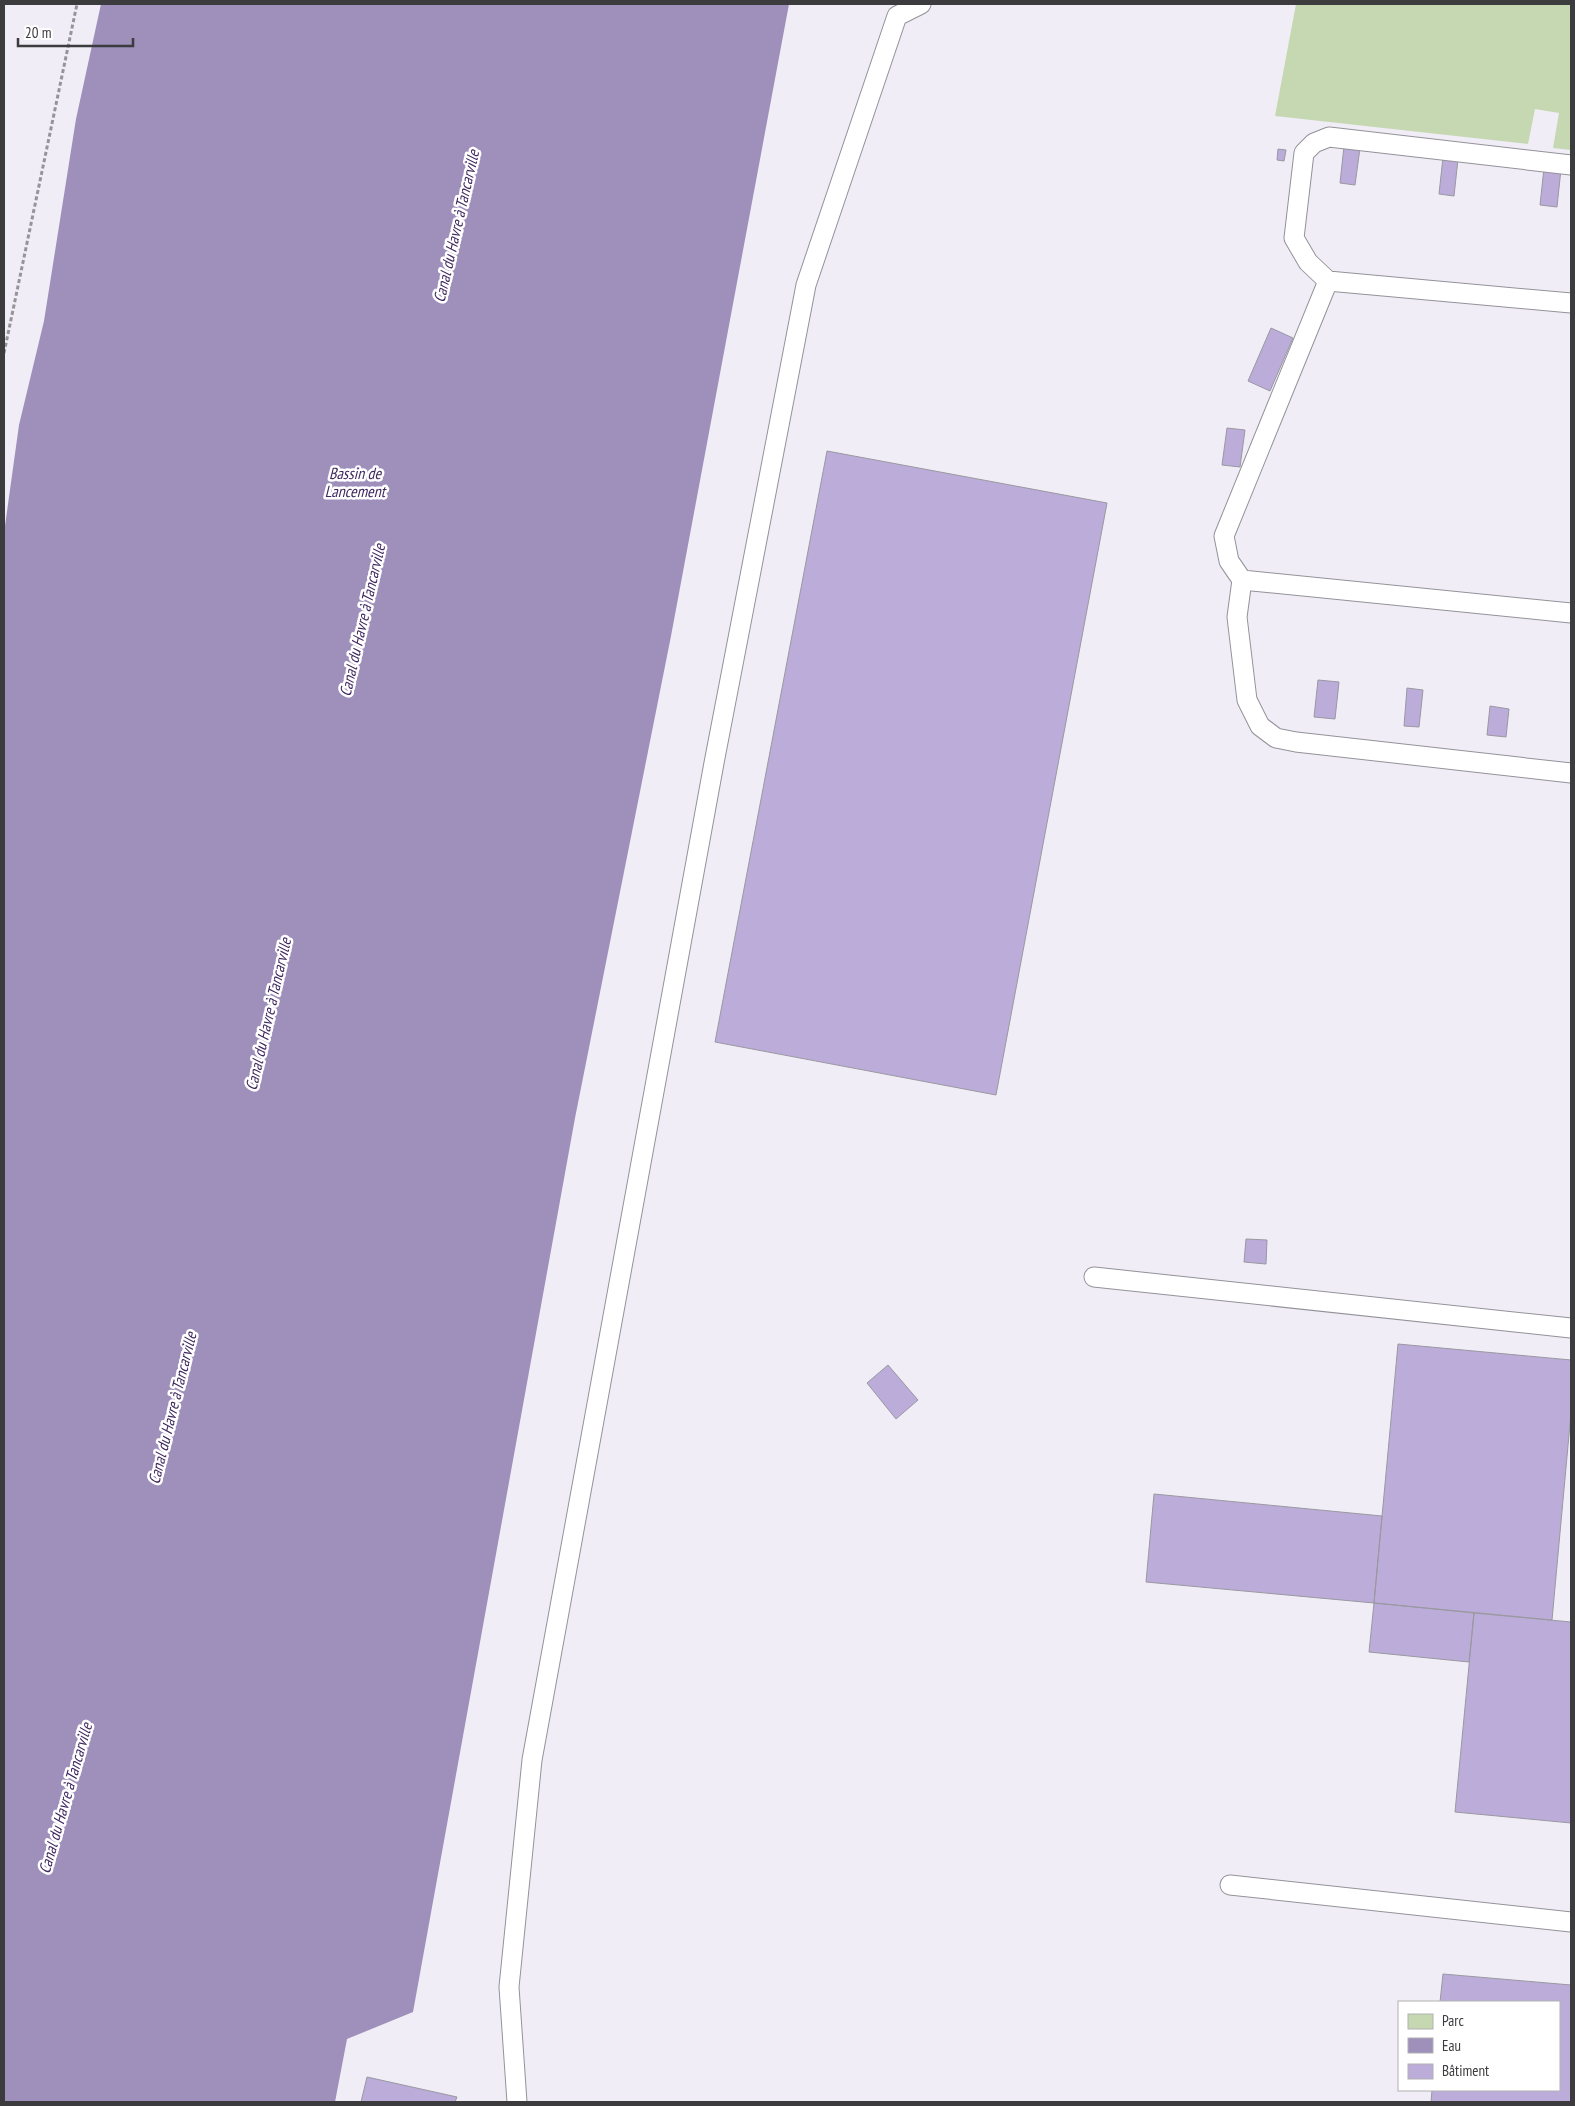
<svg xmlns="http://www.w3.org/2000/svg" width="1575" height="2106" font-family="'PT Sans Narrow',sans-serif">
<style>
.green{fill:#c6d8b2}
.water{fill:#9e8fbb}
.building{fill:#bcacda;stroke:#9a98a0}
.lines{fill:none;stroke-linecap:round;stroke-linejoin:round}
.service-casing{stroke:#949299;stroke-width:21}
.path{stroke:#96949a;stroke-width:3;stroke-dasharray:4 2.5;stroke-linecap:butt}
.service{stroke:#fff;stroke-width:19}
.labels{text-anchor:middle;stroke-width:5;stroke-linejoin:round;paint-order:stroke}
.water-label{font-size:16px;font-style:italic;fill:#3f275f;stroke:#fff}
</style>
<rect width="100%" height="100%" fill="#f0edf6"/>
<path class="green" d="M1296 4H1571V150L1553 148 1559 113 1535 109 1528 144 1275 116Z"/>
<path class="water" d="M101 4H789L671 636 575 1118 413 2012 347 2039 335 2102H4V533L19 425 44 321 76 119Z"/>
<path class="building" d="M1344 146 1360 148 1355 185 1340 183Z
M1278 149 1286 150 1284 161 1277 160Z
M1443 157 1458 159 1454 196 1439 194Z
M1544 168 1561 169 1557 207 1540 205Z
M1271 328 1293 338 1270 391 1248 381Z
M1227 428 1245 430 1240 467 1222 465Z
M827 451 1107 503 996 1095 715 1042Z
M1318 680 1339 682 1335 719 1314 717Z
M1407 688 1423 690 1419 727 1404 726Z
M1490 706 1509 709 1506 737 1487 735Z
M1246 1239 1267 1240 1266 1264 1244 1262Z
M1398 1344 1571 1360V1413L1552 1620 1374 1603Z
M888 1365 918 1400 896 1419 867 1383Z
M1154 1494 1382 1516 1374 1603 1146 1582Z
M1374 1603 1474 1613 1469 1662 1369 1652Z
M1474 1613 1571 1622V1823L1455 1812Z
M1443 1974 1571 1985V2102H1431L1432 2090H1559V2002H1440Z
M367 2077 457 2097 455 2102H361Z"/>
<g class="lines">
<g class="service-casing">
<path id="service" d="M1571 165 1329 137 1314 143 1304 153 1294 238 1308 262 1328 281 1571 303
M1328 281 1224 536 1229 561 1242 580 1237 617 1247 700 1260 726 1276 738 1296 742 1571 773
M1242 580 1571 613
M1094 1277 1571 1328
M1230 1885 1571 1922
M517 2102 509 1987 532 1760 714 763 806 285 897 16 921 4"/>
</g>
<path class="path" d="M4 353 77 4"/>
<use href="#service" class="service"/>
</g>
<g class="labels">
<g class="water-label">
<text transform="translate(456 226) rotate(-77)" y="6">Canal du Havre à Tancarville</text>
<text x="355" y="479">Bassin de<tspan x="355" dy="18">Lancement</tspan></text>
<text transform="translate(362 620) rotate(-77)" y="6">Canal du Havre à Tancarville</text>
<text transform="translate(268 1014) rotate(-77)" y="6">Canal du Havre à Tancarville</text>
<text transform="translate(172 1408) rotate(-76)" y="6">Canal du Havre à Tancarville</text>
<text transform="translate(65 1798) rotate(-74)" y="6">Canal du Havre à Tancarville</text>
</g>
</g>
<rect width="1575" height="2106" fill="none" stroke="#3c3b3e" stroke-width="10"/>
<rect x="1398" y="2001" width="162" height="90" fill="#ffffff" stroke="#b1b1b2"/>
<rect x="1408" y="2014" width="25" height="15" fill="#c6d8b2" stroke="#b1b1b2"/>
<text x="1442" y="2026" font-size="15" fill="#3c3b3e">Parc</text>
<rect x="1408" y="2038" width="25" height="15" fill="#9e8fbb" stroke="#b1b1b2"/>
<text x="1442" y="2051" font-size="15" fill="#3c3b3e">Eau</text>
<rect x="1408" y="2064" width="25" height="15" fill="#bcacda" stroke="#b1b1b2"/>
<text x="1442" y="2076" font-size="15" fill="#3c3b3e">Bâtiment</text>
<path d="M18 38v8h115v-8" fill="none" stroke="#3c3b3e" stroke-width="2.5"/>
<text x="25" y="38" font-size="15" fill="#3c3b3e" stroke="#ffffff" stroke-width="4" paint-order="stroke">20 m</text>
</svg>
